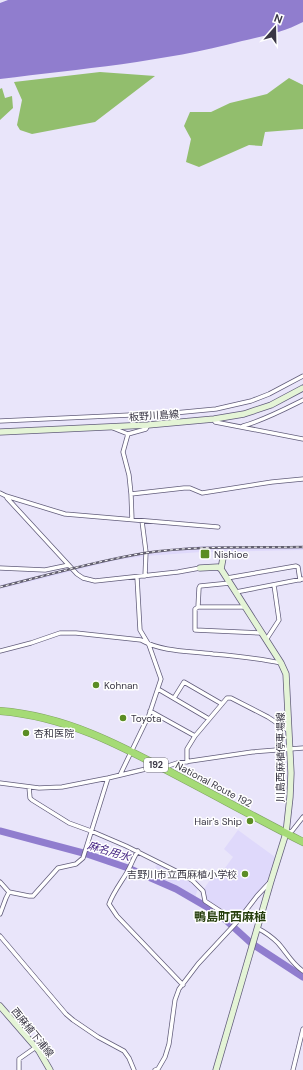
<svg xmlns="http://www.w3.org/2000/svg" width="303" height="1070" font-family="'DM Sans','Noto Sans JP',sans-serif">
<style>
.built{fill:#dfd9fb}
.forest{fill:#92be6d}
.water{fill:#907dce}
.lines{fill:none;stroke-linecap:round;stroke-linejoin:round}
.river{stroke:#907dce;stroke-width:7}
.street-casing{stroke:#625d7b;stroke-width:5}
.secondary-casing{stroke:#625d7b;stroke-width:7}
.highway-casing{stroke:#80a265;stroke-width:8}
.street{stroke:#fff;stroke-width:3.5}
.secondary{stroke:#e4f4d6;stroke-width:5.5}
.highway{stroke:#a5db76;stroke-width:7}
.rail-casing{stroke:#625f6f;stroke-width:2.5}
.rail{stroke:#fff;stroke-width:1;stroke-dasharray:3;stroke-linecap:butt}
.poi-dot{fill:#5b8d24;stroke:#fff;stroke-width:1.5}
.labels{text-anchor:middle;stroke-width:3;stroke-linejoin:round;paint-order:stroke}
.shield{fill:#fff;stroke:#75737d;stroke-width:1}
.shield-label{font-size:9px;font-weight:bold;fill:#3a3745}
.street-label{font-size:10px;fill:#3a3745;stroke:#fff}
.poi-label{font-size:10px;fill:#3a3745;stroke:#fff;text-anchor:start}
.water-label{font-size:11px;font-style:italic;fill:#462584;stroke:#fff}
.quarter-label{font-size:12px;font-weight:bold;fill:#273f0d;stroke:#fff}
</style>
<rect width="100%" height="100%" fill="#e9e5fa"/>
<path class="built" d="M199 546H303V550L210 552V556H201V552L146 556 117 560 0 589V585L116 557 146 552Z
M238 830 275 857 267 881 237 920 205 899 203 890 215 873 219 876 233 857 224 849Z
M158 862 181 875 198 888 195 898 151 876Z"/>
<path class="forest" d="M100 72 155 76 95 122 32 134 20 130 17 125 22 100 14 82Z
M289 78 303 85V129L265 132 262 146 249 145 199 167 186 162 191 139 184 126 190 112H211L230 103 267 94Z
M2 88 5 98 12 96 13 108 0 120V89Z"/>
<path class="water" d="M8 0H303V22C284 32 263 36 242 41 163 62 81 69 0 79V3Z"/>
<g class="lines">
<path class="river" d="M0 831 87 854 128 868 176 889 219 914 251 943 303 977"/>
<g class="street-casing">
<path id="street" d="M214 419 215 422 303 439
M0 421 174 413 216 409 251 401 269 394 303 376
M243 426C264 420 283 410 303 400
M113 428 128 434
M0 493 6 496 7 498 77 574 83 578 95 581 178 572 200 568
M131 494 184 488H190L202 493 272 482 303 479
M6 496 65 514 218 527
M132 520 131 494 129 475 123 452 128 434 146 429 148 425
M142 521 146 552 145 576
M0 568 45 570 69 565
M227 578 296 566 298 567 300 580
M236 592 303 579
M198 607 199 588 200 586 230 583
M245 607H198L195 609V630L262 633
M266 640 279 620 274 585
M0 651 31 643 60 633H76L141 640C162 652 189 651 213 654 236 656 258 658 281 663
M158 689 209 719
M174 698 184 682 222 704
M150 711 195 736
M187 762V749L195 736 227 698H231L268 717 289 731
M120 775 149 715 161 679 149 645 140 630 137 577
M0 783 39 788 62 787 108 778 150 768H162L177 763 252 752 303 748
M29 787 30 798 32 800 69 823 91 831 126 846 184 875 193 881 203 891 205 901 237 922
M287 833 292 831 303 817
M138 851C133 858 131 866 126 874 120 884 113 893 109 904L117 916 183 985
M0 882 9 892
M0 914 6 898 9 892 29 896H33L58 868 76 864 83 858 108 778
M257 928C265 932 272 937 278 943 287 953 292 964 303 971
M0 936 66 1014 73 1020 98 1037 124 1051 129 1058 134 1070
M19 1070V1059L36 1047
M155 1070 158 1069 165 1057 169 1044 175 1000 179 989 198 964 237 922 257 896 271 881
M293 1070 303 1029"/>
</g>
<g class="secondary-casing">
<path id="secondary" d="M0 432 148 425 214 419 244 414 271 405 303 388
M200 568 218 567 221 569 281 663 286 674 291 773 290 797 286 833 271 881 216 1070
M221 569 223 558
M0 1006 39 1051 50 1070"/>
</g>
<g class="highway-casing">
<path id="highway" d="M0 711C65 716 120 745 176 775 218 797 260 820 303 842"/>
</g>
<use href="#street" class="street"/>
<use href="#secondary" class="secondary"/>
<use href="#highway" class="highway"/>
<g class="rail-casing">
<path id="rail" d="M0 587C48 575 96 561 145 553 197 545 251 548 303 547"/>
</g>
<use href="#rail" class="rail"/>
</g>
<g class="poi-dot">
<rect x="200" y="549" width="10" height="10" rx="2"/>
<circle cx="96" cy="685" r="4"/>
<circle cx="123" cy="718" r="4"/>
<circle cx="26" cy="733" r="4"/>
<circle cx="250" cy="821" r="4"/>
<circle cx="245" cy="874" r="4"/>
</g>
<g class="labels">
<rect class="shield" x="144" y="758" width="24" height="14" rx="3"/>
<g class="shield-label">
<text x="156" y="768">192</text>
</g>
<g class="street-label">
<text transform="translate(154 415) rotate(-4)" y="4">板野川島線</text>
<text transform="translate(280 757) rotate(-90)" y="4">川島西麻植停車場線</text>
<text transform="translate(214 784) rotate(28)" y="4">National Route 192</text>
<text transform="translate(33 1032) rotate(51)" y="4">西麻植下浦線</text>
</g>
<g class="poi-label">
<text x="214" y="558">Nishioe</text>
<text x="104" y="689">Kohnan</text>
<text x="131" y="722">Toyota</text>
<text x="34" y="737">杏和医院</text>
<text x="242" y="825" text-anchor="end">Hair's Ship</text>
<text x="237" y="878" text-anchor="end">吉野川市立西麻植小学校</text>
</g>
<g class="water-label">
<text transform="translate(109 851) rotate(17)" y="4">麻名用水</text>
</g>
<g class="quarter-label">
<text x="230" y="921">鴨島町西麻植</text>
</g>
</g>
<g transform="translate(275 28) rotate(20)" stroke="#ffffff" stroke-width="3" paint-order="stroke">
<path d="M0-3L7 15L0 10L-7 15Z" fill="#3a3745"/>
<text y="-6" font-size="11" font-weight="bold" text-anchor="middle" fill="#3a3745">N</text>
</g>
</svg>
